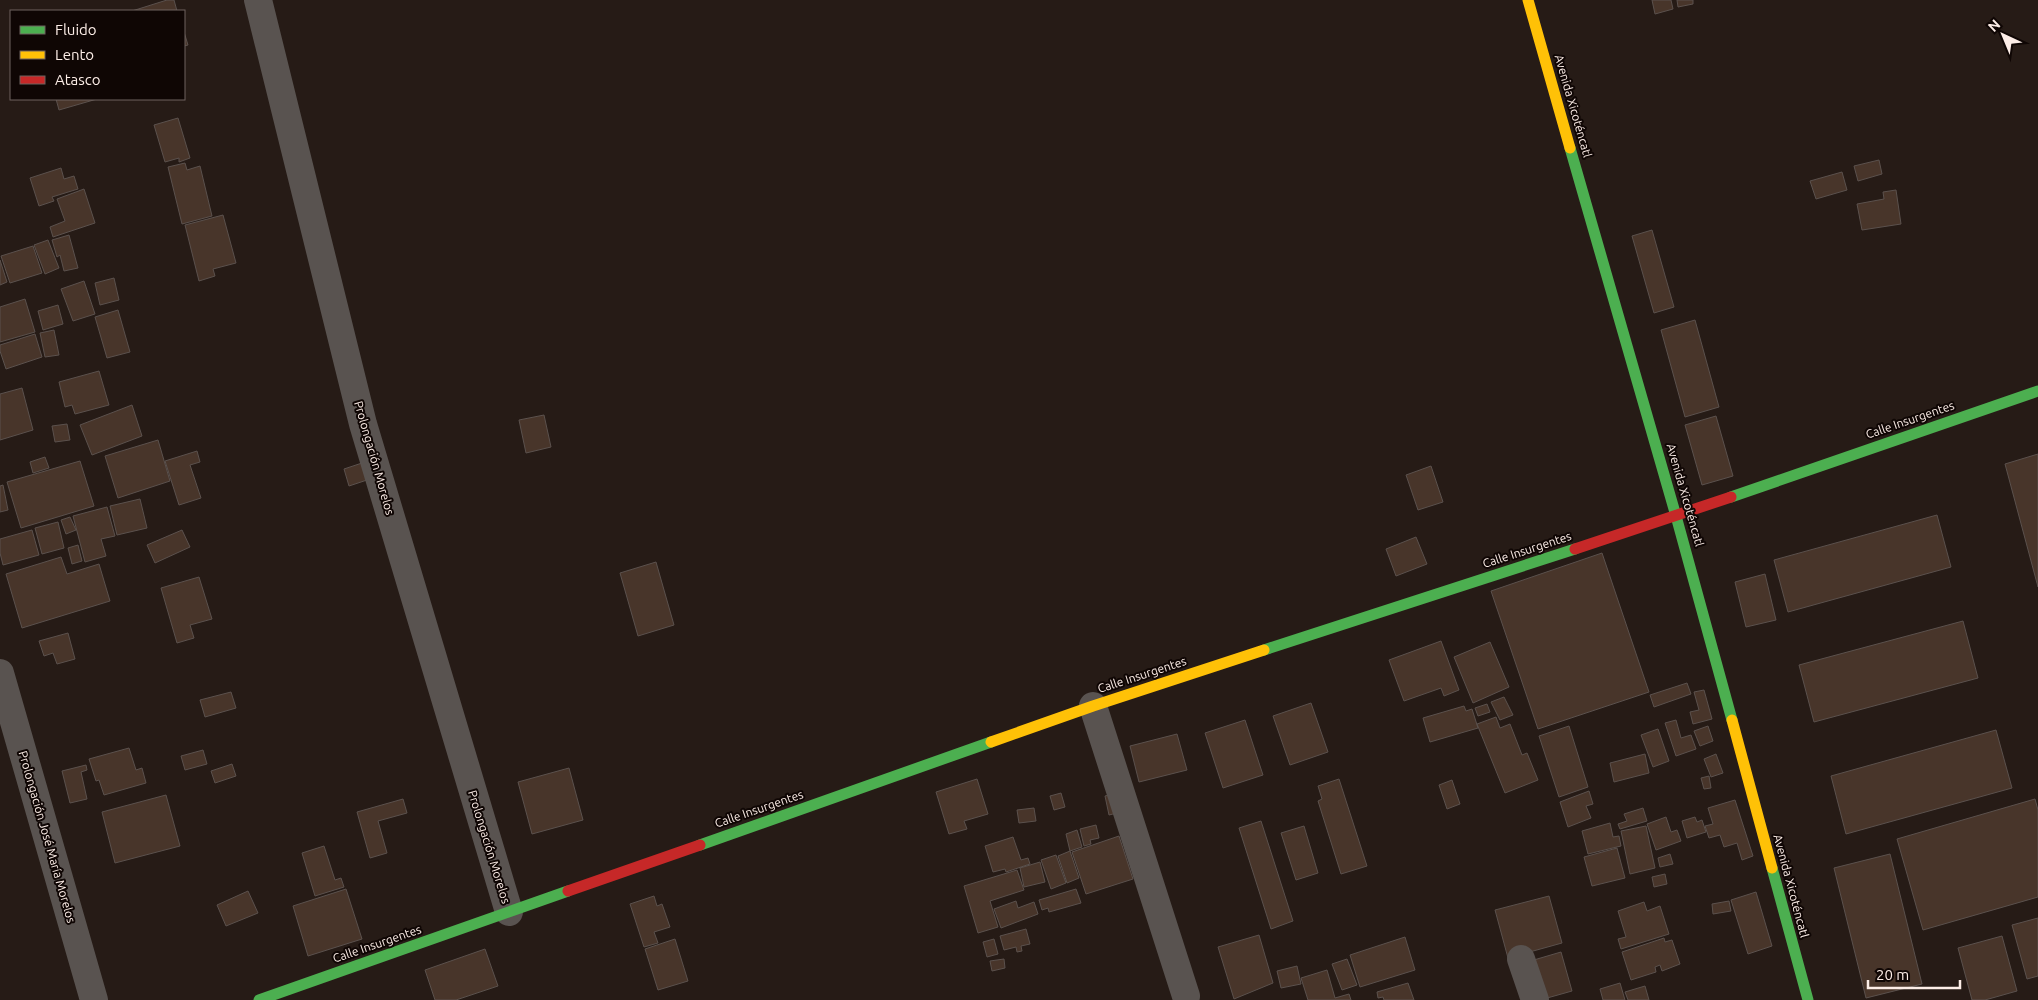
<svg xmlns="http://www.w3.org/2000/svg" width="2038" height="1000" font-family="Ubuntu,sans-serif">
<style>
.building{fill:#48352a;stroke:#5b514d}
.lines{fill:none;stroke-linecap:round;stroke-linejoin:round}
.street{stroke:#595350;stroke-width:28}
.fast{stroke:#4caf50;stroke-width:11}
.slow{stroke:#ffc107;stroke-width:11}
.jam{stroke:#c62828;stroke-width:11}
.labels{text-anchor:middle;stroke-width:4;stroke-linejoin:round;paint-order:stroke}
.street-label{font-size:12px;fill:#fcede7;stroke:#0f0604}
</style>
<rect width="100%" height="100%" fill="#261b16"/>
<path class="building" d="M167 0H174L177 11H132Z
M1652 0H1671L1673 9 1655 14Z
M1677 0H1693V4L1678 7Z
M184 32 188 45 184 46Z
M56 99H97L59 110Z
M178 118 190 158 179 162V158L165 162 154 125Z
M1879 160 1882 174 1858 181 1854 166Z
M185 163 187 170 200 166 212 216 182 224 168 167Z
M61 168 64 179 74 176 78 189 52 197 54 201 39 206 30 178Z
M1842 172 1847 190 1816 199 1810 181Z
M84 189 95 223 53 237 50 227 65 221 57 199Z
M1896 190 1901 224 1862 230 1857 204 1884 199 1883 192Z
M223 215 236 263 213 269 215 276 199 281 185 225Z
M1652 230 1674 307 1654 313 1632 236Z
M69 235 78 268 64 271 60 255 57 257 52 240Z
M48 240 59 268 45 274 34 245Z
M33 246 42 273 10 283 1 256Z
M0 260 7 282 0 285Z
M114 278 119 300 100 305 95 283Z
M84 281 95 314 73 321 61 289Z
M25 299 35 332 0 342V307Z
M58 305 63 324 43 330 38 311Z
M118 310 130 352 107 358 95 317Z
M1695 320 1719 407 1685 417 1661 330Z
M54 330 59 355 45 357 40 333Z
M35 334 42 357 6 369 0 351V345Z
M99 371 109 405 75 414 72 405 65 407 59 382Z
M22 388 33 430 0 440V394Z
M132 405 142 436 92 455 80 425Z
M544 415 551 447 526 453 519 420Z
M1716 416 1733 476 1702 485 1685 425Z
M67 424 70 440 55 442 52 426Z
M158 440 170 481 118 498 105 456Z
M197 451 200 462 190 465 201 498 179 505 165 461Z
M2038 454V587L2005 464Z
M45 457 49 468 33 473 30 462Z
M80 461 94 506 21 528 7 482Z
M362 463 367 480 349 486 344 469Z
M1431 466 1443 502 1418 510 1406 475Z
M3 485 8 510 0 512V486Z
M140 499 147 528 117 535 110 506Z
M107 507 115 536 101 539 106 556 85 562 73 516Z
M1937 515 1951 567 1788 612 1774 560Z
M70 517 76 530 66 534 61 520Z
M58 522 64 548 42 554 35 528Z
M32 530 39 555 3 565 0 553V539Z
M182 530 190 547 155 563 147 545Z
M1416 537 1427 564 1396 576 1386 549Z
M78 545 82 561 72 564 68 548Z
M1602 553 1649 692 1538 729 1491 591Z
M61 557 67 574 99 564 110 601 22 628 6 574Z
M656 562 674 625 638 636 620 573Z
M1765 574 1776 620 1746 627 1735 582Z
M199 577 212 619 190 625 194 638 177 643 161 588Z
M1963 621 1978 678 1814 722 1799 665Z
M68 633 75 659 57 664 53 653 44 656 39 641Z
M1441 641 1459 690 1444 696 1441 688 1404 701 1389 660Z
M1490 642 1509 687 1473 703 1454 657Z
M1687 683 1691 694 1654 707 1650 695Z
M1704 690 1712 719 1693 724 1690 712 1699 710 1694 692Z
M231 692 236 708 205 717 200 700Z
M1504 697 1513 715 1500 720 1491 702Z
M1311 703 1328 752 1290 765 1273 716Z
M1487 704 1490 712 1478 716 1475 708Z
M1464 706 1466 711 1472 709 1478 728 1430 742 1423 718Z
M1496 717 1500 728 1510 724 1522 755 1527 753 1538 780 1505 793 1477 724Z
M1245 720 1263 775 1223 788 1205 733Z
M1676 720 1681 738 1691 735 1696 749 1676 756 1665 723Z
M1569 726 1588 787 1559 797 1539 736Z
M1708 726 1713 741 1700 746 1694 731Z
M1658 729 1669 761 1653 767 1641 735Z
M1996 730 2012 788 1846 834 1831 776Z
M1177 734 1187 770 1139 782 1130 746Z
M129 748 136 770 142 768 146 783 104 795 99 780 96 781 89 759Z
M203 750 207 764 185 770 181 756Z
M1645 754 1649 773 1614 782 1610 763Z
M1716 754 1723 773 1711 777 1704 759Z
M232 764 236 776 215 783 211 771Z
M86 765 87 770 81 772 87 799 70 803 62 771Z
M569 768 583 820 532 834 518 782Z
M1709 776 1711 788 1704 789 1701 778Z
M977 779 988 814 964 821 967 829 949 834 936 792Z
M1339 779 1367 866 1341 874 1318 801 1322 799 1318 786Z
M1452 780 1460 804 1447 809 1439 785Z
M1589 791 1593 804 1586 806 1591 818 1568 827 1560 802Z
M1061 793 1065 807 1054 810 1050 796Z
M1116 793 1121 812 1109 815 1105 796Z
M166 795 180 846 115 863 102 812Z
M403 799 407 813 378 821 387 853 370 858 357 812Z
M2035 799 2038 810V897L1923 930 1897 839Z
M1735 800 1753 856 1742 860 1737 843 1724 847 1720 835 1709 838 1705 826 1713 824 1708 808Z
M1034 808 1036 821 1019 823 1017 810Z
M1643 808 1647 821 1620 829 1618 824 1627 821 1624 814Z
M1666 817 1671 832 1677 830 1681 841 1656 850 1647 824Z
M1695 817 1697 822 1702 820 1706 832 1687 838 1682 821Z
M1261 821 1293 921 1271 929 1239 828Z
M1610 823 1613 837 1619 836 1621 846 1588 854 1582 831Z
M1096 825 1099 838 1090 840 1091 844 1084 846 1080 829Z
M1304 826 1318 873 1296 880 1281 833Z
M1646 826 1655 868 1630 874 1621 831Z
M1077 830 1082 847 1070 851 1066 834Z
M1119 836 1133 879 1086 894 1072 852Z
M1013 837 1021 860 1028 858 1030 864 1006 872 1005 869 993 872 985 846Z
M324 846 335 880 341 878 344 887 315 896 302 853Z
M1617 848 1625 878 1592 886 1584 857Z
M1070 851 1079 878 1067 883 1058 856Z
M1670 854 1673 864 1660 867 1658 858Z
M1890 854 1922 984 1866 998 1834 868Z
M1056 855 1066 883 1051 889 1041 860Z
M1040 862 1045 882 1024 887 1020 868Z
M1017 870 1024 890 990 901 998 927 978 933 964 886Z
M1665 874 1667 884 1654 887 1652 877Z
M346 889 362 939 308 956 293 906Z
M1076 889 1081 903 1049 912 1048 908 1042 910 1039 900Z
M248 891 258 913 226 926 217 905Z
M1756 892 1772 946 1748 954 1731 900Z
M654 896 657 906 662 904 670 927 654 932 658 943 644 947 630 904Z
M1549 896 1562 943 1508 958 1495 910Z
M1016 901 1018 908 1034 902 1038 914 1001 928 994 909Z
M1729 901 1731 911 1713 914 1712 904Z
M1644 902 1647 911 1660 906 1669 934 1621 949 1618 939 1626 937 1618 911Z
M2038 918V976L2027 979 2012 925Z
M1026 929 1030 944 1021 946 1022 951 1017 952 1016 947 1004 950 1000 936Z
M1259 935 1273 983 1234 999 1218 947Z
M2002 936 2017 991 1985 1000H1972L1958 948Z
M1405 937 1415 970 1360 987 1350 955Z
M1664 938 1665 942 1672 940 1680 964 1662 971 1660 965 1655 967 1656 972 1631 980 1622 952Z
M675 939 688 981 658 990 645 949Z
M994 939 998 954 987 957 983 942Z
M485 949 498 986 456 1000H435L425 970Z
M1561 952 1572 991 1540 1000 1527 962Z
M1004 959 1005 968 992 971 990 961Z
M1347 959 1357 985 1342 990 1332 964Z
M1297 966 1301 984 1281 988 1277 971Z
M1327 970 1335 998 1349 994 1351 1000H1308L1301 978Z
M1408 983 1414 1000H1384L1383 997 1378 998 1377 992Z
M1620 983 1625 1000H1603L1600 989Z
M1645 986 1649 1000H1628L1625 992Z"/>
<g class="lines">
<path class="street" d="M258 0 363 424 509 912
M0 673 94 1000
M1093 706 1186 996
M1521 959 1535 1000"/>
<path class="fast" d="M1570 148 1676 516 1732 720
M1731 497 2038 391
M1264 650 1575 549
M700 845 991 742
M1772 868 1808 1000
M259 1000 568 891"/>
<path class="slow" d="M1528 0 1570 148
M1732 720 1772 868
M991 742 1093 706 1264 650"/>
<path class="jam" d="M1575 549 1731 497
M568 891 700 845"/>
</g>
<g class="labels">
<g class="street-label">
<text transform="translate(1573 106) rotate(74)" y="4">Avenida Xicoténcatl</text>
<text transform="translate(1910 420) rotate(-19)" y="4">Calle Insurgentes</text>
<text transform="translate(374 458) rotate(74)" y="4">Prolongación Morelos</text>
<text transform="translate(1685 495) rotate(74)" y="4">Avenida Xicoténcatl</text>
<text transform="translate(1527 550) rotate(-18)" y="4">Calle Insurgentes</text>
<text transform="translate(1142 675) rotate(-18)" y="4">Calle Insurgentes</text>
<text transform="translate(759 809) rotate(-19)" y="4">Calle Insurgentes</text>
<text transform="translate(47 837) rotate(74)" y="4">Prolongación José María Morelos</text>
<text transform="translate(489 847) rotate(73)" y="4">Prolongación Morelos</text>
<text transform="translate(1791 886) rotate(75)" y="4">Avenida Xicoténcatl</text>
<text transform="translate(377 944) rotate(-19)" y="4">Calle Insurgentes</text>
</g>
</g>
<rect x="10" y="10" width="175" height="90" fill="#0f0604" stroke="#6e625f"/>
<rect x="20" y="26" width="25" height="8" fill="#4caf50" stroke="#6e625f"/>
<text x="55" y="35" font-size="15" fill="#fcede7">Fluido</text>
<rect x="20" y="51" width="25" height="8" fill="#ffc107" stroke="#6e625f"/>
<text x="55" y="60" font-size="15" fill="#fcede7">Lento</text>
<rect x="20" y="76" width="25" height="8" fill="#c62828" stroke="#6e625f"/>
<text x="55" y="85" font-size="15" fill="#fcede7">Atasco</text>
<g transform="translate(2003 35) rotate(316)" stroke="#0f0604" stroke-width="4" paint-order="stroke">
<path d="M0-4L9 19L0 12L-9 19Z" fill="#fcede7"/>
<text y="-8" font-size="14" font-weight="bold" text-anchor="middle" fill="#fcede7">N</text>
</g>
<path d="M1868 980v8h92v-8" fill="none" stroke="#fcede7" stroke-width="2.5"/>
<text x="1876" y="980" font-size="15" fill="#fcede7" stroke="#0f0604" stroke-width="4" paint-order="stroke">20 m</text>
</svg>
